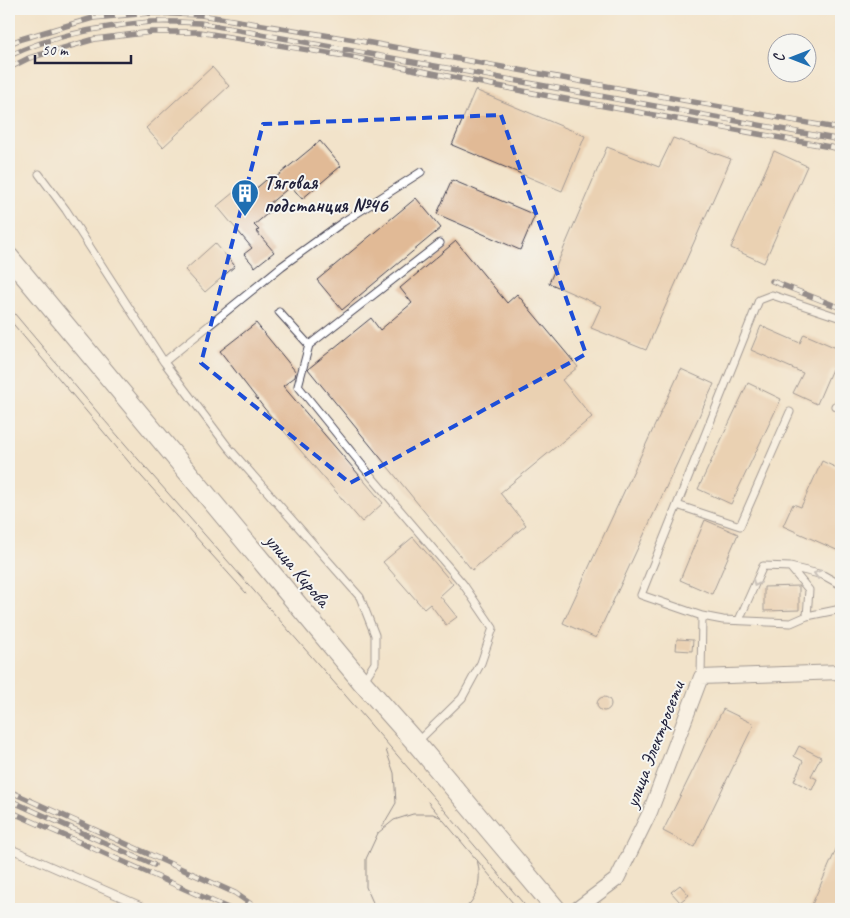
<svg xmlns="http://www.w3.org/2000/svg" width="850" height="918" font-family="Caveat,sans-serif">
<style>
.building{fill:#e1ba96}
.lines{fill:none;stroke-linecap:round;stroke-linejoin:round}
.service-casing{stroke:#413f50;stroke-width:9}
.minor-casing{stroke:#413f50;stroke-width:16}
.secondary-casing{stroke:#413f50;stroke-width:21}
.service{stroke:#fff;stroke-width:7}
.minor{stroke:#fff;stroke-width:14}
.secondary{stroke:#fff;stroke-width:19}
.tram{stroke:#22223b;stroke-width:1}
.rail-casing{stroke:#22223b;stroke-width:5.5}
.rail{stroke:#f6f6f2;stroke-width:4;stroke-dasharray:11;stroke-linecap:butt}
.oneway{stroke:#9c9ca7}
.marked{fill:none;stroke:#1d4ed8;stroke-width:4;stroke-dasharray:10 6;stroke-linejoin:round}
.labels{text-anchor:middle;stroke-width:4;stroke-linejoin:round;paint-order:stroke}
.poi-label{font-size:20px;font-weight:bold;fill:#22223b;stroke:#f6f6f2;text-anchor:start}
.street-label{font-size:20px;fill:#22223b;stroke:#f6f6f2}
</style>
<rect width="100%" height="100%" fill="#f6f6f2"/>
<filter id="ink" filterUnits="userSpaceOnUse"><feTurbulence type="fractalNoise" baseFrequency=".02" numOctaves="2"/><feDisplacementMap in="SourceGraphic" scale="10" xChannelSelector="R" yChannelSelector="G"/><feConvolveMatrix kernelMatrix="1 2 1 2 8 2 1 2 1" color-interpolation-filters="sRGB"/></filter>
<filter id="wash" filterUnits="userSpaceOnUse"><feTurbulence type="fractalNoise" baseFrequency=".0096" numOctaves="4" result="noise"/><feDisplacementMap in="SourceGraphic" scale="20" xChannelSelector="R" yChannelSelector="G"/><feGaussianBlur stdDeviation="1.12" result="paint"/><feColorMatrix in="noise" values="0 0 0 0 0 0 0 0 0 0 0 0 0 0 0 0 0 1.4 0 .05"/><feComposite in="paint" operator="in"/></filter>
<g filter="url(#wash)">
<rect width="100%" height="100%" fill="#f2e3ca"/>
<g id="blocks">
<path class="building" d="M212 67 229 86 163 147 146 128Z
M475 90 585 136 562 191 452 145Z
M673 138 731 159 646 350 591 328 601 306 549 283 607 147 659 167Z
M320 141 341 166 302 199 291 186 269 204 273 209 254 225 259 230 256 231 274 252 255 267 244 254 252 248 217 206 239 188 246 197 272 175 275 178Z
M774 151 807 166 764 263 731 248Z
M452 180 535 215 520 250 437 214Z
M416 198 441 228 342 310 317 280Z
M456 241 507 303 517 294 578 367 562 380 592 417 500 493 526 525 472 570 308 369 371 318 380 330 412 303 400 288Z
M215 243 235 266 205 292 185 270Z
M256 323 296 372 295 377 283 386 383 503 362 522 264 408 220 351Z
M761 326 800 343 804 334 841 350V373L832 369 817 404 793 393 803 373 751 350Z
M681 369 714 384 596 638 563 623Z
M748 383 781 399 731 504 698 489Z
M822 461 841 470V552L783 526 793 504 801 507Z
M705 520 738 534 712 594 680 580Z
M413 537 453 584 440 596 457 617 446 625 430 604 424 609 383 562Z
M799 586V610L764 611V587Z
M677 639 693 640 692 651 676 650Z
M597 704a7 7 0 1 1 14 0a7 7 0 1 1-14 0Z
M723 709 754 724 694 847 663 831Z
M799 746 821 757 811 776 817 779 812 790 794 781 803 761 794 756Z
M841 838V909H810Z
M680 885 689 895 680 902 671 892Z"/>
</g>
</g>
<g filter="url(#ink)">
<use href="#blocks" fill-opacity="0" stroke="#413f50" stroke-width="1"/>
<g class="lines">
<g class="service-casing">
<path id="service" d="M39 174 66 210 164 362 228 447 360 597 375 635V663L364 680
M279 312 309 345
M164 362 282 266 343 222 421 172
M835 406 841 409
M677 505 740 526 790 412
M790 567 823 575 841 585
M702 616 723 620 791 623 807 616 809 590 790 567 763 566 739 620
M807 616 841 609
M701 677 702 616 641 595 759 300 772 295 841 318
M416 743 462 698 481 663 493 628 463 584 370 475 298 386 309 345 440 243
M9 848 148 909"/>
</g>
<g class="minor-casing">
<path id="minor" d="M577 909 617 879 650 812 701 677 841 672"/>
</g>
<g class="secondary-casing">
<path id="secondary" d="M9 257 362 682 416 743 556 909"/>
</g>
<use href="#service" class="service"/>
<use href="#minor" class="minor"/>
<use href="#secondary" class="secondary"/>
<path class="tram" d="M9 307C52 358 94 409 138 459 269 608 401 757 528 909
M9 319 133 467 246 593
M428 802 518 909
M382 827 396 803 394 773 386 750
M376 909 366 887V859L378 833 394 820 413 814H433L442 818
M464 909C479 898 482 877 477 860
M485 909H496"/>
<g class="rail-casing">
<path id="rail" d="M9 44 21 39 93 18 150 13 201 15 355 40 841 129
M9 56C50 36 104 26 150 22 166 21 183 22 200 23L841 140
M9 68 29 58 95 39 152 32H199L351 57 538 94 841 149
M772 281 841 308
M9 791 235 893 258 909
M9 800 154 865
M9 811 230 909"/>
</g>
<use href="#rail" class="rail"/>
</g>
<defs><path id="oneway-chevron" d="M-2-3.5L2.5 0L-2 3.5" fill="none" stroke-width="1.6" stroke-linecap="round" stroke-linejoin="round" transform="scale(1.25)"/></defs>
<g class="oneway">
<use href="#oneway-chevron" transform="translate(817 574) rotate(-163)"/>
<use href="#oneway-chevron" transform="translate(756 583) rotate(114)"/>
</g>
</g>
<path d="M0 0H850V918H0ZM501 115 586 354 350 483 201 363 263 124Z" fill="#f2e3ca" fill-opacity=".55" fill-rule="evenodd"/>
<path class="marked" d="M501 115 586 354 350 483 201 363 263 124Z"/>
<defs>
<g id="building-pin" transform="scale(1.4375)"><path d="M0 17L-7.5 6A9.5 9.5 0 1 1 7.5 6Z" fill="#1f6fb2" stroke="#f6f6f2"/><path d="M-4-6H4V6H1V3H-1V6H-4ZM-2.5-4.3h1.7v1.8h-1.7ZM.8-4.3h1.7v1.8H.8ZM-2.5-1h1.7V.8h-1.7ZM.8-1h1.7V.8H.8Z" fill="#fff"/></g>
</defs>
<g fill-rule="evenodd">
<use href="#building-pin" x="245" y="193"/>
</g>
<g class="labels">
<g class="poi-label">
<text x="264" y="189">Тяговая<tspan x="264" dy="23">подстанция №46</tspan></text>
</g>
<g class="street-label">
<text transform="translate(298 570) rotate(50)" y="7">улица Кирова</text>
<text transform="translate(654 744) rotate(-69)" y="7">улица Электросети</text>
</g>
</g>
<rect width="850" height="918" fill="none" stroke="#f6f6f2" stroke-width="30"/>
<g transform="translate(792 58) rotate(270)"><circle r="24" fill="#f6f6f2" stroke="#a1a1a9"/>
<path d="M0-4L9 19L0 12L-9 19Z" fill="#1f6fb2"/>
<text y="-8" font-size="14" font-weight="bold" text-anchor="middle" fill="#22223b">С</text>
</g>
<path d="M35 55v8h96v-8" fill="none" stroke="#22223b" stroke-width="2.5"/>
<text x="42" y="55" font-size="15" fill="#22223b" stroke="#f6f6f2" stroke-width="4" paint-order="stroke">50 m</text>
</svg>
